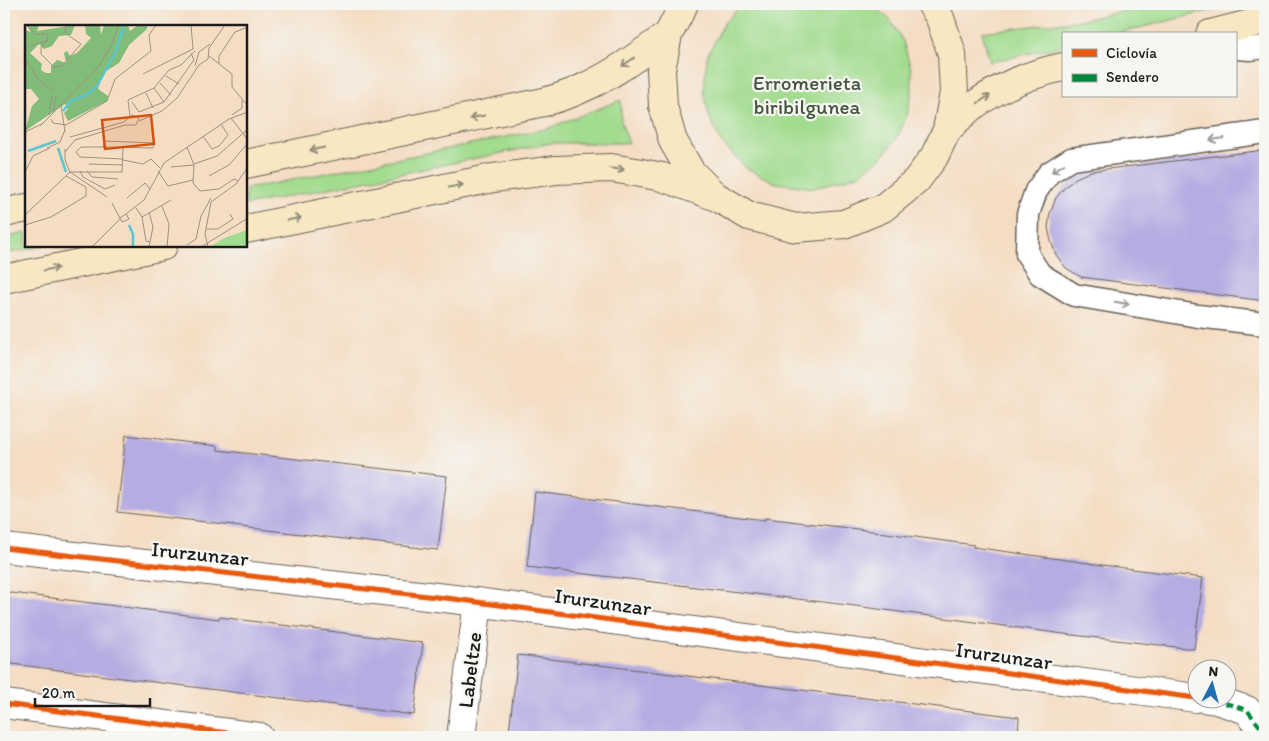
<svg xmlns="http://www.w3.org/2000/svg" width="1269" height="741" font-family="Itim,sans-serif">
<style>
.green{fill:#a2dc8e;stroke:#5f7c55}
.building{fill:#b5ace2}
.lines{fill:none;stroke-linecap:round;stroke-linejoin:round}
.service-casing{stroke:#686056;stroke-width:25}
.minor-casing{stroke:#686056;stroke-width:30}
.secondary-casing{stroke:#686056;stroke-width:30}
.service{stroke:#fff;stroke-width:22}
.minor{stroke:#fff;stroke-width:28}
.secondary{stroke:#f7e8c3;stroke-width:28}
.quiet{stroke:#00873e;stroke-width:4;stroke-dasharray:8 4;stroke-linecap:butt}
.cycleway-casing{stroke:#f6f6f2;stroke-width:8}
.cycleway{stroke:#e8590c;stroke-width:5}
.oneway{stroke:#948c78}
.oneway2{stroke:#999}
.labels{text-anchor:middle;stroke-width:4.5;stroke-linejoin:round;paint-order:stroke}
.park-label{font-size:21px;fill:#44563e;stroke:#f6f6f2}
.street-label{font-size:21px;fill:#1c1c1c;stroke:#f6f6f2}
.inset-river{fill:none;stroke:#59c6d0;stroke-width:2.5}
.inset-road{fill:none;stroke:#9e9080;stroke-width:1}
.view{fill:#d4530e;fill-opacity:0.15;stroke:#d4530e;stroke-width:2.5}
.inset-edge{fill:none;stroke:#1c1c1c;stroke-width:2.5}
</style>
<rect width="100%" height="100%" fill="#f6f6f2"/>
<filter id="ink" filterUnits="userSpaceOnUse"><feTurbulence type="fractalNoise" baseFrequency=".02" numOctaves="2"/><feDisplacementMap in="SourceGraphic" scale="10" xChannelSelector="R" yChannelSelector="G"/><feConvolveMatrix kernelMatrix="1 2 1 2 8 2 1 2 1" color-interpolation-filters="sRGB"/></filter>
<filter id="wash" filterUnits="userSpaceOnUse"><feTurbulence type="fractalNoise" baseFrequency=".0096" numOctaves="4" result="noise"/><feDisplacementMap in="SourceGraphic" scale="20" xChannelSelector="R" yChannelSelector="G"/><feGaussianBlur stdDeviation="1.12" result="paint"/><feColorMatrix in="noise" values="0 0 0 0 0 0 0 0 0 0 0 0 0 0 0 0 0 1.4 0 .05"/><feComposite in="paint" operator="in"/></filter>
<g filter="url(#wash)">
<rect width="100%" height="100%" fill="#f4ddc3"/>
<path class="green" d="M742 4H872L890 20 903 41 911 69 912 92 907 116 897 138 881 158 858 175 814 188 776 183 746 168 721 142 709 116 704 91 707 56 724 23Z
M1156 4H1238L1114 34H1063V46L990 62 982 32 1081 20Z
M621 100V122L629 143H551L246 205V189L546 129Z
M26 233V246H44L4 254V238Z"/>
<g id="blocks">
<path class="building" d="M1265 150V301L1081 277 1066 268 1056 255 1051 241 1048 228 1050 213 1056 198 1064 188 1076 178 1091 171Z
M126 435 217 446V450L447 476 438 550 310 535 233 526V525L117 512Z
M535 492 765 520V518L857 529 974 545 973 547 1117 567 1203 578 1194 649 1064 634 848 605 527 567Z
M4 592 219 619V617L423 643 414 715 4 663Z
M518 655 1019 717 1018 737H549L509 732Z"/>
</g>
</g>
<g filter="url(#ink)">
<use href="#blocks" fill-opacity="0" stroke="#686056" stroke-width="1"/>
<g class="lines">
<g class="service-casing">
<path id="service" d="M1235 48 1251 49 1265 47
M1265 132 1071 159 1049 173 1036 191 1028 214 1027 254 1040 274 1074 295 1198 316 1265 324"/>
</g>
<g class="minor-casing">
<path id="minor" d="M4 548 454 599 1196 698
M1202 698 1216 700 1247 710 1265 733 1264 737
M4 704 259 737
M461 737 478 602"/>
</g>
<g class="secondary-casing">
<path id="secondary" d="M684 4 668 35 661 70 663 106 673 141 691 172 712 193
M1210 34 1265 20
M947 130C954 123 962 115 970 108 997 88 1029 74 1063 67
M246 164 544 102C558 98 572 94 585 87 615 74 641 53 668 35
M4 213 26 208
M246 229 493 178 556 170 611 168 636 172 662 177 717 197 749 216 796 228 844 224 883 208 916 181 934 157 947 130 954 92 952 54 940 18 931 4
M4 279 163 246"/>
</g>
<use href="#service" class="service"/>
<use href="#minor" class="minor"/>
<use href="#secondary" class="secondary"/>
<path class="quiet" d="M1202 698 1216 700 1247 710 1265 733 1264 737"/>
<g class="cycleway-casing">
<path id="cycleway" d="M4 548 454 599 1196 698
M4 704 259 737"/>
</g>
<use href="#cycleway" class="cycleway"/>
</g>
<defs><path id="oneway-shaft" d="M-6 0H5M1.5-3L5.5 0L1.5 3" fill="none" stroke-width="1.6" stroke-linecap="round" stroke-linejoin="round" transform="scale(1.25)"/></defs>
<g class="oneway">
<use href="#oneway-shaft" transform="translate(628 62) rotate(146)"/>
<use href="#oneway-shaft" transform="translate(984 99) rotate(-34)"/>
<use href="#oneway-shaft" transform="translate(477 117) rotate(168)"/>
<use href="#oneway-shaft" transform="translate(317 149) rotate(168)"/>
<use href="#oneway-shaft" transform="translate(617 169) rotate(6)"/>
<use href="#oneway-shaft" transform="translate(456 186) rotate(-12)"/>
<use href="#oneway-shaft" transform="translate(294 219) rotate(-12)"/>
<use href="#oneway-shaft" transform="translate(51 269) rotate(-12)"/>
</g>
<g class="oneway2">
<use href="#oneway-shaft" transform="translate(1217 139) rotate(172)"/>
<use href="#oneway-shaft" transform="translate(1058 168) rotate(148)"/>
<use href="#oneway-shaft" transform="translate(1122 303) rotate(10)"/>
</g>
</g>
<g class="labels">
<g class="park-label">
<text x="807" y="90">Erromerieta<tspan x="807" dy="24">biribilgunea</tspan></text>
</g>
<g class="street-label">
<text transform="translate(200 554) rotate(6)" y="7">Irurzunzar</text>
<text transform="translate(603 602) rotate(8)" y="7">Irurzunzar</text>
<text transform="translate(1004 656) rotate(8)" y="7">Irurzunzar</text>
<text transform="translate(470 670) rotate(-83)" y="7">Labeltze</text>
</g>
</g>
<g transform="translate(25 25)">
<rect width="222" height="222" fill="#f4ddc3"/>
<path d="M222 205V222H185L199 213Z" fill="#a2dc8e"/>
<path d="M2 0H14L12 6 50 0 46 10 34 11 27 21 19 24 14 19 5 28 17 39 16 45 21 48H26V41L32 35 41 38 39 28 42 26 45 31 52 28 66 13 61 9 60 0H75L76 10 79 0H103L105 6 113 0H122V4L104 20 94 38 78 48 73 64 83 71 82 76 43 96 39 88 43 84 40 79 0 106 7 81 14 74 6 64H0V5L6 7Z" fill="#81bc79"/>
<path class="inset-river" d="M38 86 46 76 63 69 72 61 90 28 99 0M33 123 41 147M3 126 31 116M104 200 108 209V222"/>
<path class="inset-road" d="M1 0 10 9H22L23 15M166 0 168 24M23 15 16 22V29L29 42 37 41 56 19 40 8 41 0M0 23 23 15M184 31 207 49V62L223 81M0 33 13 54 28 66M194 38V31L210 7 223 2M170 41 174 27 185 19M118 49 168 24M141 51 154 59M135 58 146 70M129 63 139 77M121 68 128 83M107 77 114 87 139 77 169 35 166 28M36 81 40 106M28 87 31 72M24 90 27 71M207 90 217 83V75M105 91 103 75 129 63 144 45 156 40 170 26M206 93 223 115M26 94 28 98 41 100 82 76 90 54 126 26 124 10 131 0M114 96 137 86 152 73 174 40 183 34 184 23 200 0M15 101 72 44 86 21 94 0M0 107 17 99M178 111 187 124 194 121 203 110 196 99M78 122 80 116 129 118 128 123H127L78 122H56L51 127 55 132 98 134M162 122 169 140 168 158 175 166 194 164 209 154 213 156M22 123 35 117 40 105M40 124V135L45 147 82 172M40 127 50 115 100 100H111L114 93 107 90 99 97 45 112M98 135 118 139 126 134 135 143M64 139 98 140M169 139 192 131 223 104M146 142 169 140M55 146 58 152 80 164 90 160M62 146 67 152 93 154M133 146 143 161 168 155M0 147 8 131 25 123M184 151 204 140 223 118M102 173 120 158 125 164M87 178 97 197 104 194 101 189 95 193M137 181 144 199 142 222M111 183 117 192 121 216 125 217M101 189 119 175 139 138 204 94 223 87M0 190 45 147H97L98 121M117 192 146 175M0 200 26 192 61 171V162L41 151M181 204H193L208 194 205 189M162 220 171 214 176 191 186 173M67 222 95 194M124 222 128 202 124 187M176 222 223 193M183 222 180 209 186 177 211 159 223 142"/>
<path class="view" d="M126 90 129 119 80 124 77 95Z"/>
<rect width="222" height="222" class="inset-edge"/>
</g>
<rect width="1269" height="741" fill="none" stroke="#f6f6f2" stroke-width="20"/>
<rect x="1062" y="32" width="175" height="65" fill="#f6f6f2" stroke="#9f9f9c"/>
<rect x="1072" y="49" width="25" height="8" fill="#e8590c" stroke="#9f9f9c"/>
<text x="1106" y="58" font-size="15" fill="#1c1c1c">Ciclovía</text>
<rect x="1072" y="74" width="25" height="8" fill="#00873e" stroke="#9f9f9c"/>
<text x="1106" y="82" font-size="15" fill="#1c1c1c">Sendero</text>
<g transform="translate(1212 684) rotate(6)"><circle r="24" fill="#f6f6f2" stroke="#9f9f9c"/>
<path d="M0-4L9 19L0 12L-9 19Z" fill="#1f6fb2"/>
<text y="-8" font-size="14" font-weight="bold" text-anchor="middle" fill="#1c1c1c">N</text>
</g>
<path d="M35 698v8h115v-8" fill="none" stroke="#1c1c1c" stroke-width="2.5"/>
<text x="42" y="698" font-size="15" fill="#1c1c1c" stroke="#f6f6f2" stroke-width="4" paint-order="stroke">20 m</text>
</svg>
